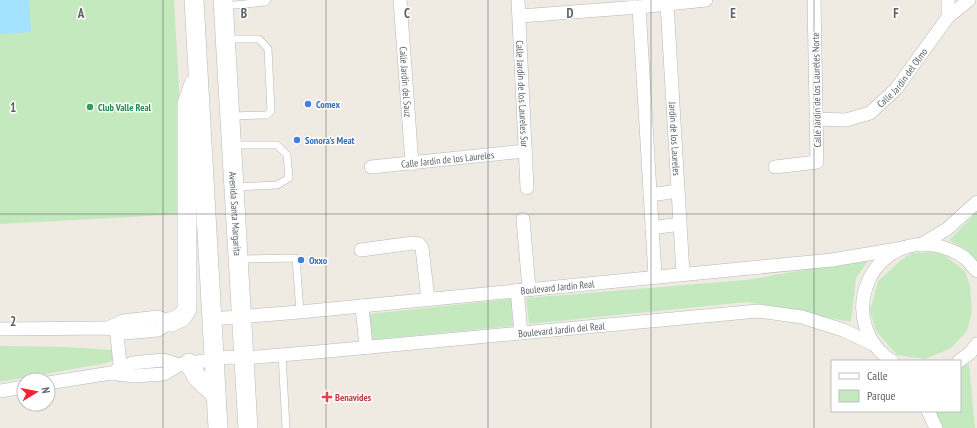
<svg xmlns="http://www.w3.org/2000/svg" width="977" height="428" font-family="'PT Sans Narrow',sans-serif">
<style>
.green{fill:#c4e9be}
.water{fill:#a3e3ff}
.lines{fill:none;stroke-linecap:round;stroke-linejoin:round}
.service-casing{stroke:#b4b7bb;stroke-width:8}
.minor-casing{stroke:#b4b7bb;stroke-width:14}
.secondary-casing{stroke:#b5babf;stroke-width:20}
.service{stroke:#fff;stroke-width:7}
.minor{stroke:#fff;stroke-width:13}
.secondary{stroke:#fff;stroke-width:19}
.grid{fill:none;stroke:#5b6165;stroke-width:1;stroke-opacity:0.55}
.shop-dot{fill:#3f7fe0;stroke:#fff;stroke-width:1.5}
.leisure-dot{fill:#2e9e5b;stroke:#fff;stroke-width:1.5}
.health-dot{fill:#e0444e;stroke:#fff;stroke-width:1.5}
.labels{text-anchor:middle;stroke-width:3;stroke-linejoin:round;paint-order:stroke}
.street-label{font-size:10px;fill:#5b6165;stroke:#fff}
.shop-label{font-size:10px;font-weight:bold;fill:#366cbe;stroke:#fff;text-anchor:start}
.leisure-label{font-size:10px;font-weight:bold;fill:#27864d;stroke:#fff;text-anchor:start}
.health-label{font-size:10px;font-weight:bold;fill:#be3a42;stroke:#fff;text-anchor:start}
.grid-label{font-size:13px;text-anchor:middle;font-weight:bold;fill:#5b6165;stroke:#fff;stroke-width:3;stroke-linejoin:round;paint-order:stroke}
</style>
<rect width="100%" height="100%" fill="#efebe3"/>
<path class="green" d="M0 0H174L186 214 0 224Z
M977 212V261L964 248 949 240Z
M940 252 965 271 970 286 972 311 967 331 951 348 925 359 897 355 876 331 870 311 878 281 899 262 911 253Z
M868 261 856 278 851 322 747 302 529 324 526 298 746 280 810 269Z
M511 299 513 326 371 340 369 314Z
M0 346 65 347 112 350 114 352 113 360 107 363 0 382Z
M969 364 975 428H940L931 411H960V367Z"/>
<path class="water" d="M0 0H29L31 32 0 34Z"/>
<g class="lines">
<g class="service-casing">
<path id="service" d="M224 6 265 2 267 0
M226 39H259L268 49 271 111 267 115 230 116
M232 145H277L287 155 289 178 277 185 235 187
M238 259 296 258 300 312
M282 354 286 428"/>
</g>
<g class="minor-casing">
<g id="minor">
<path id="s1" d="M400 0 412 164"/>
<path id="s2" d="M518 0 527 188"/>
<path d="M948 0V17"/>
<path id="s3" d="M667 4 683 274"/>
<path d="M639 7 655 276"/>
<path d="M520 16 639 7 706 0"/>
<path id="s4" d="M816 119 846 120 870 113 896 89 948 17 969 0"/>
<path id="s5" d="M371 167 525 151"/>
<path d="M775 167 817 162 814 0"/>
<path d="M650 195 678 191"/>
<path d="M523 219 529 289"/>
<path d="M652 228 680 224"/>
<path d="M922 244 947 229 977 202"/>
<path d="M361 250 413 243 419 244 422 248 428 299"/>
<path d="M517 290 521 333"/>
<path d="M362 306 366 347"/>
<path id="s6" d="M211 319 300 312 832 260 903 248"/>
<path d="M116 325 121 375"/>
<path d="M108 328 123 321 158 317 171 322"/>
<path d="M0 329 108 328 125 333 158 330 171 322"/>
<path d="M892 361C836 324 866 236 934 245 944 247 956 251 965 258 969 262 973 267 977 271"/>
<path d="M959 361 970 353 977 344"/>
<path d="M111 373 132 363 163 360 179 365"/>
<path id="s7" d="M48 383 111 373 134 376 164 374 179 365 228 357 244 358 328 351 758 311 802 317 843 330 873 344"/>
<path d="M0 391 24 387"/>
<path d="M928 411 936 428"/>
</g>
</g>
<g class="secondary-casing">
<g id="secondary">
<path d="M194 0 218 428"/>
<path id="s8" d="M223 0 248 428"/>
<path d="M171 322 182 317 187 309V104L194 84"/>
<path d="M189 363 197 377 216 395"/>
</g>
</g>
<use href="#service" class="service"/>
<use href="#minor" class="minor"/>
<use href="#secondary" class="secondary"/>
</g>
<path class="grid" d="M163 0V428M326 0V428M488 0V428M651 0V428M814 0V428M0 214H977"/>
<g class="shop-dot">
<circle cx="308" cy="104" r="4"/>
<circle cx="297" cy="140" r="4"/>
<circle cx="301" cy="260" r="4"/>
</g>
<circle class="leisure-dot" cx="90" cy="107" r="4"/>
<path class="health-dot" d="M325 391h4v4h4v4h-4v4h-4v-4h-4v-4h4z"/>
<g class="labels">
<g class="street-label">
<text dy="4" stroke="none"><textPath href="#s4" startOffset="103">Calle Jardín del Olmo</textPath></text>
<text dy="4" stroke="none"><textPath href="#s1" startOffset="82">Calle Jardín del Sauz</textPath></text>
<text transform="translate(816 90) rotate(-91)" y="4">Calle Jardín de los Laureles Norte</text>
<text dy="4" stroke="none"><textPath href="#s2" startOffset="94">Calle Jardín de los Laureles Sur</textPath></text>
<text dy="4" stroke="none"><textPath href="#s3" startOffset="135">Jardín de los Laureles</textPath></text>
<text dy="4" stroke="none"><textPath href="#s5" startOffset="77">Calle Jardín de los Laureles</textPath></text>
<text dy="4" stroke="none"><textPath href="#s8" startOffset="214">Avenida Santa Margarita</textPath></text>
<text dy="4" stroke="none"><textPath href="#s6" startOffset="348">Boulevard Jardín Real</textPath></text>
<text dy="4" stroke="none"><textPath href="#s7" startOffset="519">Boulevard Jardín del Real</textPath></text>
</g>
<g class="shop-label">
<text x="316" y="108">Comex</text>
<text x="305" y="144">Sonora's Meat</text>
<text x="309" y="264">Oxxo</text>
</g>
<g class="leisure-label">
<text x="98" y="111">Club Valle Real</text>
</g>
<g class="health-label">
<text x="335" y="401">Benavides</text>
</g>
</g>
<g class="grid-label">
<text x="81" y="18">A</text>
<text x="244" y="18">B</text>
<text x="407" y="18">C</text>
<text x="570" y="18">D</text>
<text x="733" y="18">E</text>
<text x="896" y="18">F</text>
<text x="13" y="112">1</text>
<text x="13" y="326">2</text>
</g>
<rect x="831" y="360" width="130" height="52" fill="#ffffff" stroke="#bdc0c1"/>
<rect x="839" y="373" width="20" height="6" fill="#ffffff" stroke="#bdc0c1"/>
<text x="867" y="380" font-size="12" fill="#5b6165">Calle</text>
<rect x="839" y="390" width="20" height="12" fill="#c4e9be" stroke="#bdc0c1"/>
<text x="867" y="400" font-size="12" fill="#5b6165">Parque</text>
<g transform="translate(36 392) rotate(80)"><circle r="19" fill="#ffffff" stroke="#bdc0c1"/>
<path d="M0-3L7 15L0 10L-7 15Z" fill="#f5232f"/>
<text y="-6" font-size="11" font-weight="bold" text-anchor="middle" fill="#5b6165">N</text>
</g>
</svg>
